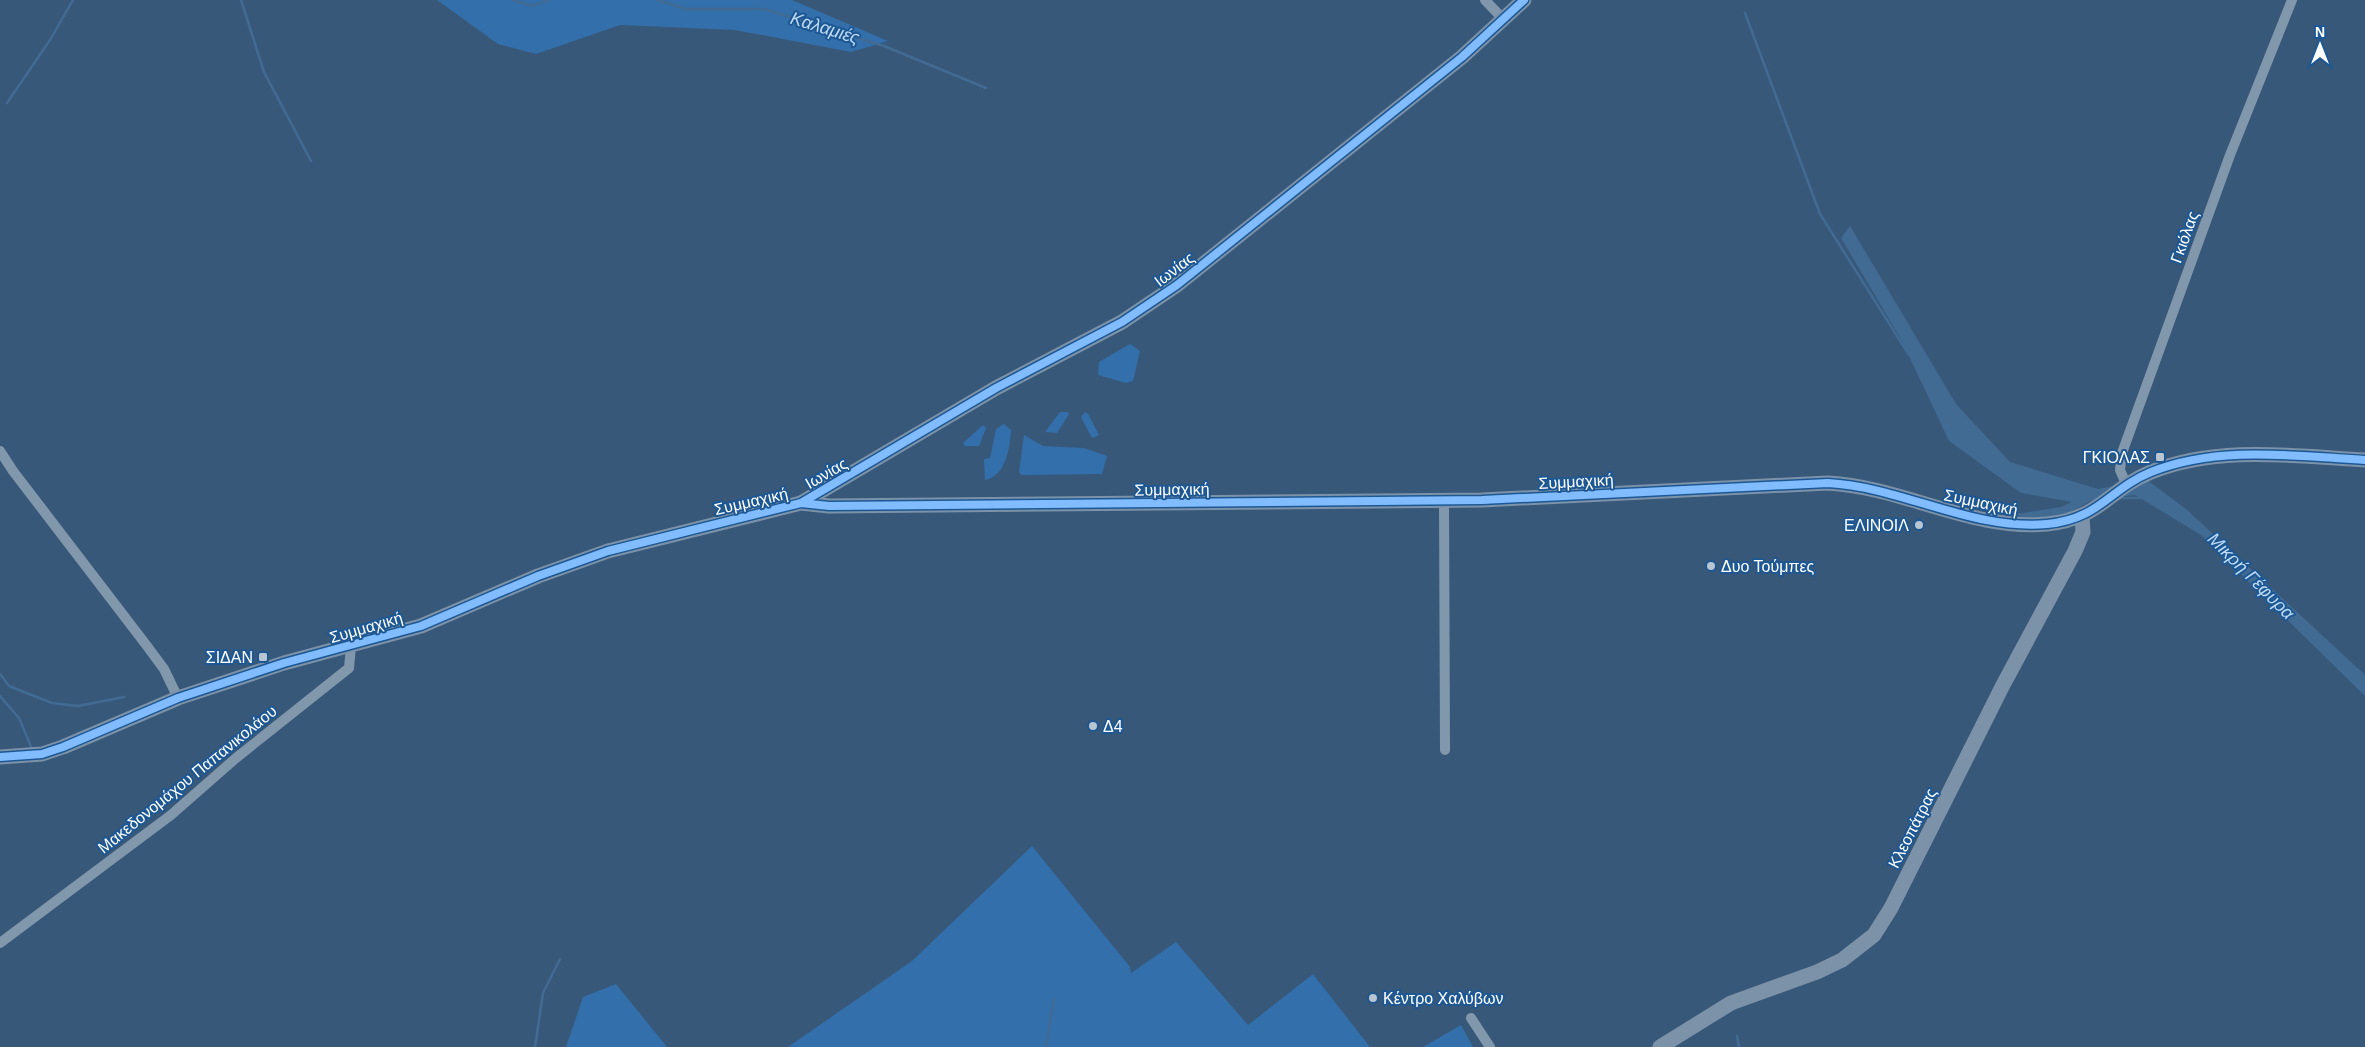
<svg xmlns="http://www.w3.org/2000/svg" width="2365" height="1047" font-family="Arial,sans-serif">
<style>
.green{fill:#336faa}
.water{fill:#426b94}
.lines{fill:none;stroke-linecap:round;stroke-linejoin:round}
.stream{stroke:#426b94;stroke-width:2.5}
.street{stroke:#8197ac;stroke-width:10}
.secondary{stroke:#7c92a8;stroke-width:15}
.cycleway-casing{stroke:#1d5894;stroke-width:11}
.cycleway{stroke:#80bcff;stroke-width:8}
.poi-dot{fill:#b9c5d0;stroke:#1d5894;stroke-width:2}
.labels{text-anchor:middle;stroke-width:4;stroke-linejoin:round;paint-order:stroke}
.street-label{font-size:16px;fill:#fff;stroke:#1d5894}
.poi-label{font-size:16px;fill:#fff;stroke:#1d5894;text-anchor:end}
.water-label{font-size:18px;font-style:italic;fill:#bddaf5;stroke:#1d5894}
</style>
<rect width="100%" height="100%" fill="#385879"/>
<path class="green" d="M437 0H792L888 41 851 52 735 30 620 25 536 54 498 44Z
M1130 344 1140 351 1133 381 1126 383 1098 375 1099 362Z
M1060 412H1067L1069 414 1057 433 1045 432Z
M1085 412 1088 414 1099 435 1092 438 1081 417Z
M1004 424 1011 430C1010 448 1006 476 985 480L984 459 990 458 996 429Z
M983 425 986 428 979 446H965L963 443Z
M1024 435 1043 446 1084 448 1107 456 1102 474 1022 475 1019 472Z
M1032 846 1130 967 1131 973 1176 942 1248 1025 1313 974 1370 1047H788L912 961Z
M616 984 667 1047H566L583 997Z
M1461 1025 1473 1047H1423Z"/>
<path class="water" d="M1850 226 1956 404 2010 462 2098 489 2147 480 2186 509 2365 675V696L2201 535 2135 495 2093 500 2059 518 2021 519 2017 514 2061 507 2072 502 2021 493 1949 441 1902 341 1841 238Z"/>
<g class="lines">
<path class="stream" d="M241 0 264 72 311 161
M513 0 532 6 549 0
M657 0 686 9H764L884 46 986 88
M1745 13 1820 214 1909 355
M7 103 50 40 73 0
M2119 498H2143
M0 674 9 686 52 703 78 706 124 697
M0 696 19 718 32 749
M1737 1036 1739 1047
M535 1047 543 993 560 959
M1046 1047 1054 998"/>
<path class="street" d="M1485 0 1503 19
M0 451 13 471 147 646 164 669 178 698
M2127 486 2120 470 2122 453 2230 155 2292 0
M1444 500 1445 750
M0 943 171 815 236 758 349 668 351 646
M1471 1018 1490 1047"/>
<path class="secondary" d="M801 503 996 388 1122 322 1177 285 1462 57 1524 0
M0 757 42 754 63 747 178 698 284 663 421 626 538 576 608 551 801 503 829 506 1482 500 1828 483C1903 487 1972 531 2047 524 2100 519 2109 489 2151 472 2218 445 2294 456 2365 460
M1660 1047 1731 1003 1817 972 1842 960 1874 935 1891 908 2003 685 2075 551 2083 532 2082 517"/>
<g class="cycleway-casing">
<path id="cycleway" d="M801 503 996 388 1122 322 1177 285 1462 57 1524 0
M0 757 42 754 63 747 178 698 284 663 421 626 538 576 608 551 801 503 829 506 1482 500 1828 483C1903 487 1972 531 2047 524 2100 519 2109 489 2151 472 2218 445 2294 456 2365 460"/>
</g>
<use href="#cycleway" class="cycleway"/>
</g>
<g class="poi-dot">
<rect x="2155" y="452" width="10" height="10" rx="2.5"/>
<circle cx="1919" cy="525" r="5"/>
<circle cx="1711" cy="566" r="5"/>
<rect x="258" y="652" width="10" height="10" rx="2.5"/>
<circle cx="1093" cy="726" r="5"/>
<circle cx="1373" cy="998" r="5"/>
</g>
<g class="labels">
<g class="street-label">
<text transform="translate(2184 237) rotate(-70)" y="6">Γκιόλας</text>
<text transform="translate(1174 269) rotate(-37)" y="6">Ιωνίας</text>
<text transform="translate(826 473) rotate(-30)" y="6">Ιωνίας</text>
<text transform="translate(1576 481) rotate(-3)" y="6">Συμμαχική</text>
<text transform="translate(1172 489) rotate(-1)" y="6">Συμμαχική</text>
<text transform="translate(751 501) rotate(-13)" y="6">Συμμαχική</text>
<text transform="translate(1981 502) rotate(12)" y="6">Συμμαχική</text>
<text transform="translate(366 627) rotate(-16)" y="6">Συμμαχική</text>
<text transform="translate(187 779) rotate(-39)" y="6">Μακεδονομάχου Παπανικολάου</text>
<text transform="translate(1912 828) rotate(-63)" y="6">Κλεοπάτρας</text>
</g>
<g class="poi-label">
<text x="2150" y="463">ΓΚΙΟΛΑΣ</text>
<text x="1909" y="531">ΕΛΙΝΟΙΛ</text>
<text x="1721" y="572" text-anchor="start">Δυο Τούμπες</text>
<text x="253" y="663">ΣΙΔΑΝ</text>
<text x="1103" y="732" text-anchor="start">Δ4</text>
<text x="1383" y="1004" text-anchor="start">Κέντρο Χαλύβων</text>
</g>
<g class="water-label">
<text transform="translate(825 28) rotate(17)" y="6">Καλαμιές</text>
<text transform="translate(2251 576) rotate(45)" y="6">Μικρή Γέφυρα</text>
</g>
</g>
<g transform="translate(2320 45)" stroke="#1d5894" stroke-width="4" paint-order="stroke">
<path d="M0-4L9 19L0 12L-9 19Z" fill="#ffffff"/>
<text y="-8" font-size="14" font-weight="bold" text-anchor="middle" fill="#ffffff">N</text>
</g>
</svg>
